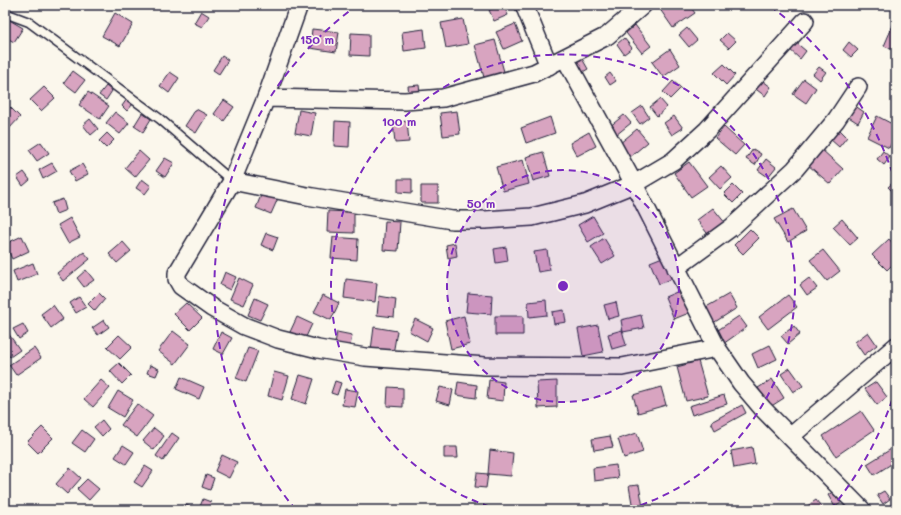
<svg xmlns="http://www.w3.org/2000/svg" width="901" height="515" font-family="Mali,sans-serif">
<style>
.building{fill:#d8a4c0;stroke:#22223b}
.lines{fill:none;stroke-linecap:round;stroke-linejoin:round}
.lane-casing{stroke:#22223b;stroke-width:11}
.street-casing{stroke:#22223b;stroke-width:20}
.lane{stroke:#fbf7ec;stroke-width:8}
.street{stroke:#fbf7ec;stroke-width:17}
.ring{fill:none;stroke:#7b2cbf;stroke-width:2;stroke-dasharray:7 5}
.centre{fill:#7b2cbf;stroke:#fbf7ec;stroke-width:2}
.ring-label{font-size:12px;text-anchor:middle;font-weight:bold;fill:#7b2cbf;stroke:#fbf7ec;stroke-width:3.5;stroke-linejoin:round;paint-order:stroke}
</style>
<rect width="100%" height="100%" fill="#fbf7ec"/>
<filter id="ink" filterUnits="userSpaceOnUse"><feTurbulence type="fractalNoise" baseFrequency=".025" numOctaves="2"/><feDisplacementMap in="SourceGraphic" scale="8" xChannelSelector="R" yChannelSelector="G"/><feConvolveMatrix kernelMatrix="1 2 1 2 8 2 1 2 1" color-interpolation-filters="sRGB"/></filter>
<g filter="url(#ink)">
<path class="building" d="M501 5H503L508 15 494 21 489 10Z
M657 5H689L695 13 673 28Z
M201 11 209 16 202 27 194 23Z
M115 13 133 24 120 46 102 36Z
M6 18 23 28 14 42 5 37Z
M463 19 468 44 446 48 441 23Z
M515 24 522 41 504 49 496 32Z
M635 25 651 46 642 53 626 33Z
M893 25 896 26V51L884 46Z
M687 28 697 40 689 47 679 35Z
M312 29 339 32 336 52 310 48Z
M424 29 426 48 404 51 402 32Z
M351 33 369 34V56L350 55Z
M727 33 736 41 729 48 720 40Z
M624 38 632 48 624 54 617 44Z
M495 40 505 75 485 81 475 45Z
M794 41 806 51 800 59 788 48Z
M849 42 858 50 851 57 843 50Z
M670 49 680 65 663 77 652 62Z
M580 55 588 69 581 73 573 59Z
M222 56 228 60 219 74 213 70Z
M724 64 735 75 726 85 714 73Z
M819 67 826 72 820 80 813 74Z
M73 71 85 80 76 92 64 83Z
M170 72 179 78 169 93 160 86Z
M610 73 616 81 610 85 605 77Z
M759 78 771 87 765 96 753 87Z
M804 79 816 88 806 103 793 94Z
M673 81 681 88 670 99 663 92Z
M419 85 420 93 409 95 408 86Z
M106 86 112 91 106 100 99 95Z
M44 87 55 98 41 111 30 100Z
M88 92 109 106 100 119 79 105Z
M127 99 133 104 127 111 122 106Z
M660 99 667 107 657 116 650 107Z
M224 100 234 107 224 121 214 114Z
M854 105 864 112 858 123 847 116Z
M642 106 649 117 640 124 632 113Z
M10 107 20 117 8 130 5 127V113Z
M196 109 207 115 196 133 185 126Z
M299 110 315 113 311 136 295 133Z
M457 111 460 134 443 136 440 113Z
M115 112 129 123 120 134 106 123Z
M142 113 151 119 143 132 134 126Z
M624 115 631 123 616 135 609 127Z
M674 116 683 128 672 135 664 123Z
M877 116 896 126V134L889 148 867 137Z
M550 117 555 133 526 143 521 128Z
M90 119 98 129 91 135 83 125Z
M335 121 350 122 349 147 334 146Z
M407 121 409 142 395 143 393 123Z
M724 127 744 145 735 155 715 138Z
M637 129 648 142 630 157 619 144Z
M839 129 847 137 839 147 830 139Z
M589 132 596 146 577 156 570 143Z
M107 133 114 140 106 148 99 141Z
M41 142 49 153 37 161 29 150Z
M753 149 761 154 755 165 746 159Z
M821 149 843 169 830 184 808 165Z
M139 151 149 160 135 177 125 168Z
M883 151 890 157 884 165 877 159Z
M543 152 550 176 533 181 526 157Z
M165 158 174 163 165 177 156 171Z
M766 159 776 167 768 177 758 170Z
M523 160 529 184 503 191 496 167Z
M689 162 707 186 691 197 674 173Z
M52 163 57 171 43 179 39 170Z
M82 164 88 174 75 181 69 171Z
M721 166 732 178 720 189 709 177Z
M24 172 30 180 23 186 17 177Z
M142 179 151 186 145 194 136 188Z
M398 179H412V193L398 192Z
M896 180V195L888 187Z
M733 185 742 194 733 203 724 194Z
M421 186H438V203H421Z
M263 190 279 196 271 214 256 208Z
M63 199 66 210 56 214 52 203Z
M713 208 726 224 710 237 697 220Z
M793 209 806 231 788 242 774 219Z
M328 211 354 212V233L327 232Z
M593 216 603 233 588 242 578 225Z
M70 218 80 237 68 243 58 225Z
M842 219 858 238 850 245 833 227Z
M385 221 400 222 398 251 383 250Z
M750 229 759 238 743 254 734 245Z
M266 233 278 237 273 250 261 245Z
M22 236 29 251 12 259 5 244Z
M333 237 358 239 357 260 331 258Z
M604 238 615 256 602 264 591 247Z
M889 239 896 247V261L887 270 872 255Z
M123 242 131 251 117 263 109 254Z
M455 243 457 256 448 258 446 245Z
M506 247 508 261 496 263 494 249Z
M547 250 550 270 538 272 534 252Z
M823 250 840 271 827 281 810 260Z
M84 252 90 259 63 281 57 273Z
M665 256 674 278 659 284 650 262Z
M33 263 37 274 17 282 13 271Z
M86 270 94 280 84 287 77 278Z
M225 272 236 277 230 290 220 285Z
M239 278 253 285 244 305 230 299Z
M809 278 817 288 807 295 800 285Z
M346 279 377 283 375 302 344 298Z
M679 291 689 313 674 319 665 297Z
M99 293 105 299 95 311 88 304Z
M468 293 492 295 491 314 466 312Z
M729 294 737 308 710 325 701 310Z
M323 295 339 303 331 320 314 312Z
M788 295 797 307 768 329 759 317Z
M379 296 396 299 394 317 377 315Z
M79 297 86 307 76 313 70 303Z
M255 298 268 304 260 320 248 315Z
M546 300 547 315 529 317 528 302Z
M616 302 619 316 608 319 604 305Z
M186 303 202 318 190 330 174 314Z
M53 305 63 319 51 328 41 314Z
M564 310 566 322 554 324 552 312Z
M641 315 644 328 623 332 621 320Z
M464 316 470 344 451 349 445 321Z
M495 316H523V335H495Z
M739 316 747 327 723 344 715 332Z
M297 317 312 324 305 339 290 332Z
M415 319 433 328 427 341 409 331Z
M104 320 109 327 98 335 92 328Z
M23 324 28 333 19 339 13 329Z
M598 325 603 352 583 356 578 329Z
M794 326 800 334 788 344 781 336Z
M374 327 397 331 393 354 371 350Z
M622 330 626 345 612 349 608 334Z
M173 331 190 344 175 364 158 351Z
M221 332 232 338 223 354 213 349Z
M337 332 352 335 349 352 334 349Z
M868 332 877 345 864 355 855 342Z
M8 333 20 350 10 357 5 351V335Z
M119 335 132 347 120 359 107 347Z
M770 345 777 359 758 368 752 354Z
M34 348 41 358 16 375 9 365Z
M248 348 258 351 246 382 236 378Z
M698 361 708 396 686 401 677 367Z
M119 363 131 375 122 384 110 371Z
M150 365 159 369 156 376 147 373Z
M790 368 803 386 793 392 781 374Z
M274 372 289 376 282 400 268 396Z
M896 372V382L892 375Z
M300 375 314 379 306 404 292 399Z
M181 377 204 387 199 399 176 389Z
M772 379 784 398 770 407 758 388Z
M101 380 110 388 93 407 84 399Z
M489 380 504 382 503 401 487 399Z
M335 381 341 383 337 395 331 393Z
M557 381V407L538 408 537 382Z
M458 382 477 385 476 398 456 395Z
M876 382 887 397 877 405 865 389Z
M388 387 403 388V407L387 406Z
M440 387 453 390 450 405 436 401Z
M661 387 666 405 638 413 633 395Z
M345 389 358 391 355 407 342 405Z
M118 391 133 400 123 417 108 408Z
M724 395 727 404 692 415 689 406Z
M137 404 153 416 137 437 121 425Z
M742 405 746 413 715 430 711 422Z
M861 411 874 430 836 456 823 436Z
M102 420 109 429 102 436 94 427Z
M42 427 53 438 38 453 27 442Z
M154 428 164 436 154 450 143 441Z
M82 430 94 439 85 452 72 443Z
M172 433 179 438 163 461 156 456Z
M637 433 643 452 624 458 618 439Z
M610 436 613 447 594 450 592 439Z
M123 445 134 452 126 464 115 457Z
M896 446V461L874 475 867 464Z
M444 447H457L458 458H444Z
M752 447 755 464 734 468 731 451Z
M490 450 513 453 511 476 488 474Z
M222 455 237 462 229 478 215 471Z
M616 465 618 478 594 481 593 468Z
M145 466 153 471 142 487 134 482Z
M70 468 81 478 67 494 56 484Z
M477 473 488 474 486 488 475 487Z
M206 475 214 478 210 490 202 487Z
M87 479 99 489 89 500 77 489Z
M639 485 643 507 633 509 629 486Z
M837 489 844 501 835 507 828 495Z
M884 491 890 499 883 504 877 495Z
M203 499 211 502 207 510 199 509Z
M816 500 824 510H808L806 507Z
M186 505 194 508 193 510H184Z"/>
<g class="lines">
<g class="lane-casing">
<path id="lane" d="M5 13 29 22 160 119 232 181"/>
</g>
<g class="street-casing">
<path id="street" d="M299 5 266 98 232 181 177 273V279L181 286 212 308 244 326 278 339 318 349 365 357 485 366 622 367 717 348
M524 5 549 66
M565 58 634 184 717 348 741 383 763 409 862 510
M266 98 405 101 443 98 534 73 607 36 643 5
M232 181 307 196 452 220H485L532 217 585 204 634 184 673 161 707 130 805 21
M676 268 732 227 795 169 836 120 858 87
M790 437 896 346"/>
</g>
<use href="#lane" class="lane"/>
<use href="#street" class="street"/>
</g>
</g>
<circle cx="563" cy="286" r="116" fill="#7b2cbf" fill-opacity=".12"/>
<g class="ring">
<circle cx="563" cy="286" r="116"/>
<path d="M501 510A232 232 0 1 1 625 510"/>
<path d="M896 388A348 348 0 0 1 830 510M296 510A348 348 0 0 1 356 6M770 6A348 348 0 0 1 896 184"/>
</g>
<circle cx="563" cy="286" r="6" class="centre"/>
<g class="ring-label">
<text x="317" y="44">150 m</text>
<text x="399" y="126">100 m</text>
<text x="481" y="208">50 m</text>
</g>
<rect width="901" height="515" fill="none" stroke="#fbf7ec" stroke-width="20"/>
<rect x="10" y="10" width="881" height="495" fill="none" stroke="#22223b" stroke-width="1.5" filter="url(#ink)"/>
</svg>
